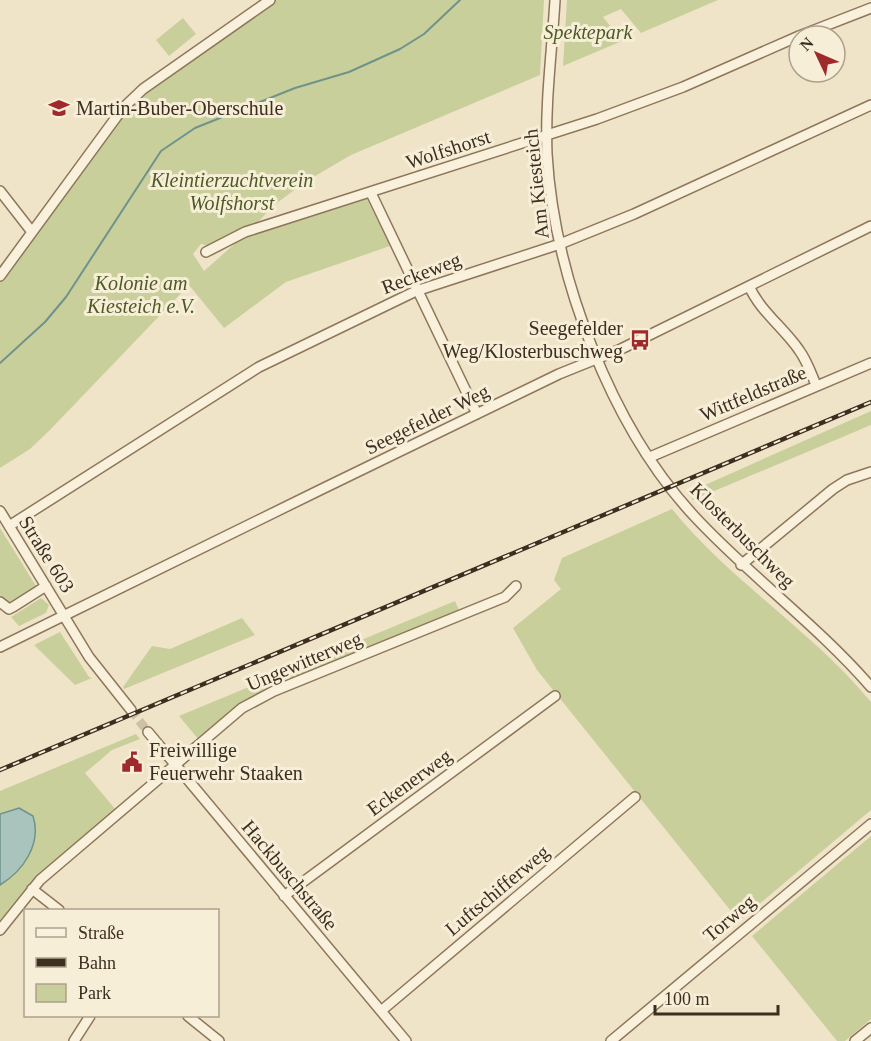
<svg xmlns="http://www.w3.org/2000/svg" width="871" height="1041" font-family="Georgia,serif">
<style>
.green{fill:#c9cf9b}
.water{fill:#a9c4bc;stroke:#6f938a;stroke-width:1.5}
.lines{fill:none;stroke-linecap:round;stroke-linejoin:round}
.stream{stroke:#6f938a;stroke-width:2}
.minor-tunnel{stroke:#ccc0a6;stroke-width:9;stroke-dasharray:9 4.5;stroke-linecap:butt}
.minor-casing{stroke:#8d765c;stroke-width:12}
.minor{stroke:#faf1dc;stroke-width:9}
.rail-casing{stroke:#3d2e20;stroke-width:4.5}
.rail{stroke:#f7eed8;stroke-width:2;stroke-dasharray:7;stroke-linecap:butt}
.labels{text-anchor:middle;stroke-width:6;stroke-linejoin:round;paint-order:stroke}
.park-label{font-size:20px;font-style:italic;fill:#4d5a26;stroke:#f7eed8}
.poi-label{font-size:20px;fill:#3d2e20;stroke:#f7eed8;text-anchor:start}
.street-label{font-size:20px;fill:#3d2e20;stroke:#f7eed8}
</style>
<rect width="100%" height="100%" fill="#f0e4c8"/>
<path class="green" d="M277 0H544L540 75 351 155 305 182 273 206 259 221 209 246 201 244 193 254 204 271 239 240 367 199 390 246 286 282 224 328 189 285 49 431 30 449 0 468V281L106 135 140 97Z
M567 0H718L641 33 621 9 603 17 622 41 563 66Z
M183 18 196 34 169 56 156 40Z
M871 411V425L693 500 687 493Z
M672 509C731 582 812 630 871 702V810L739 921 537 670 513 628 561 589 554 580 562 558Z
M0 528 36 586 8 603 0 595Z
M41 598 49 605 46 613 19 626 11 617Z
M455 601 459 610 454 614 305 674 199 740 179 716Z
M242 618 255 635 124 689 123 687 152 646 170 649Z
M60 632 89 677 92 678 75 685 34 645Z
M136 734 140 739 112 750 85 773 116 810 31 884 0 921V791Z
M871 836V1019L845 1041H837L752 936Z"/>
<path class="water" d="M19 808 33 816C42 844 23 871 0 885V814Z"/>
<g class="lines">
<path class="stream" d="M0 363 45 322 66 297 161 151 195 128 295 88 349 72 400 49 424 34 460 0"/>
<path class="minor-tunnel" d="M131 710 148 732"/>
<g class="minor-casing">
<path id="minor" d="M555 0C552 51 545 102 547 154 554 276 611 427 695 517 751 577 817 625 871 687
M799 36 871 8
M0 191 32 232
M371 193 477 414
M206 252 245 232 597 119 683 87 799 36
M0 276 123 108 143 89 270 0
M749 286C760 311 784 328 799 350 807 361 811 373 816 385
M650 457 871 363
M0 511 89 657 131 710
M9 526 259 367 416 291 560 244 634 214 871 105
M741 565 833 489 847 480 871 472
M0 602 9 609 13 607 46 586
M0 647 322 489 559 374 621 349 871 226
M148 732 406 1041
M32 889 59 910
M284 896 555 696
M0 930 40 880 242 708 274 691 505 597 516 586
M381 1011 635 797
M188 1016 219 1041
M74 1041 90 1016
M611 1041 871 824
M855 1041 871 1028"/>
</g>
<use href="#minor" class="minor"/>
<g class="rail-casing">
<path id="rail" d="M0 770 871 402"/>
</g>
<use href="#rail" class="rail"/>
</g>
<defs>
<g id="school-bare" transform="scale(1.62)"><path d="M0-5L7-2L0 1L-7-2ZM-4 1L0 2.5L4 1V4Q0 6-4 4Z" fill="#9e2a2b" stroke="#f7eed8" stroke-width="2.5" paint-order="stroke"/></g>
<g id="bus-bare" transform="scale(1.62)"><path d="M-5-6H5V4H4V6H2V4H-2V6H-4V4H-5ZM-3.5-4V0h7V-4ZM-3.5 1.2v1.5H-2V1.2ZM2 1.2v1.5H3.5V1.2Z" fill="#9e2a2b" stroke="#f7eed8" stroke-width="2.5" paint-order="stroke"/></g>
<g id="civic-bare" transform="scale(1.62)"><path d="M-.6-6.5H3V-4.5H.6V-3L4-1V1h2V6H-6V1h2V-1L-.6-3ZM-1.2 2.5V6h2.4V2.5Z" fill="#9e2a2b" stroke="#f7eed8" stroke-width="2.5" paint-order="stroke"/></g>
</defs>
<g fill-rule="evenodd">
<use href="#school-bare" x="59" y="108"/>
<use href="#bus-bare" x="640" y="340"/>
<use href="#civic-bare" x="132" y="762"/>
</g>
<g class="labels">
<g class="park-label">
<text x="588" y="39">Spektepark</text>
<text x="232" y="187">Kleintierzuchtverein<tspan x="232" dy="23">Wolfshorst</tspan></text>
<text x="141" y="290">Kolonie am<tspan x="141" dy="23">Kiesteich e.V.</tspan></text>
</g>
<g class="poi-label">
<text x="76" y="115">Martin-Buber-Oberschule</text>
<text x="623" y="335" text-anchor="end">Seegefelder<tspan x="623" dy="23">Weg/Klosterbuschweg</tspan></text>
<text x="149" y="757">Freiwillige<tspan x="149" dy="23">Feuerwehr Staaken</tspan></text>
</g>
<g class="street-label">
<text transform="translate(448 149) rotate(-18)" y="7">Wolfshorst</text>
<text transform="translate(536 184) rotate(-96)" y="7">Am Kiesteich</text>
<text transform="translate(421 273) rotate(-21)" y="7">Reckeweg</text>
<text transform="translate(753 393) rotate(-23)" y="7">Wittfeldstraße</text>
<text transform="translate(427 419) rotate(-26)" y="7">Seegefelder Weg</text>
<text transform="translate(743 535) rotate(45)" y="7">Klosterbuschweg</text>
<text transform="translate(47 554) rotate(58)" y="7">Straße 603</text>
<text transform="translate(304 661) rotate(-23)" y="7">Ungewitterweg</text>
<text transform="translate(409 782) rotate(-36)" y="7">Eckenerweg</text>
<text transform="translate(290 875) rotate(50)" y="7">Hackbuschstraße</text>
<text transform="translate(497 890) rotate(-40)" y="7">Luftschifferweg</text>
<text transform="translate(729 918) rotate(-40)" y="7">Torweg</text>
</g>
</g>
<rect x="24" y="909" width="195" height="108" fill="#f7eed8" stroke="#ada18e" stroke-width="1.5"/>
<rect x="36" y="928" width="30" height="9" fill="#faf1dc" stroke="#ada18e" stroke-width="1.5"/>
<text x="78" y="939" font-size="18" fill="#3d2e20">Straße</text>
<rect x="36" y="958" width="30" height="9" fill="#3d2e20" stroke="#ada18e" stroke-width="1.5"/>
<text x="78" y="969" font-size="18" fill="#3d2e20">Bahn</text>
<rect x="36" y="984" width="30" height="18" fill="#c9cf9b" stroke="#ada18e" stroke-width="1.5"/>
<text x="78" y="999" font-size="18" fill="#3d2e20">Park</text>
<g transform="translate(817 54) rotate(314)"><circle r="28" fill="#f7eed8" stroke="#ada18e" stroke-width="1.5"/>
<path d="M0-4.5L10 22L0 15L-10 22Z" fill="#9e2a2b"/>
<text y="-9" font-size="16" font-weight="bold" text-anchor="middle" fill="#3d2e20">N</text>
</g>
<path d="M655 1005v9h123v-9" fill="none" stroke="#3d2e20" stroke-width="3"/>
<text x="664" y="1005" font-size="18" fill="#3d2e20" stroke="#f7eed8" stroke-width="4.5" paint-order="stroke">100 m</text>
</svg>
